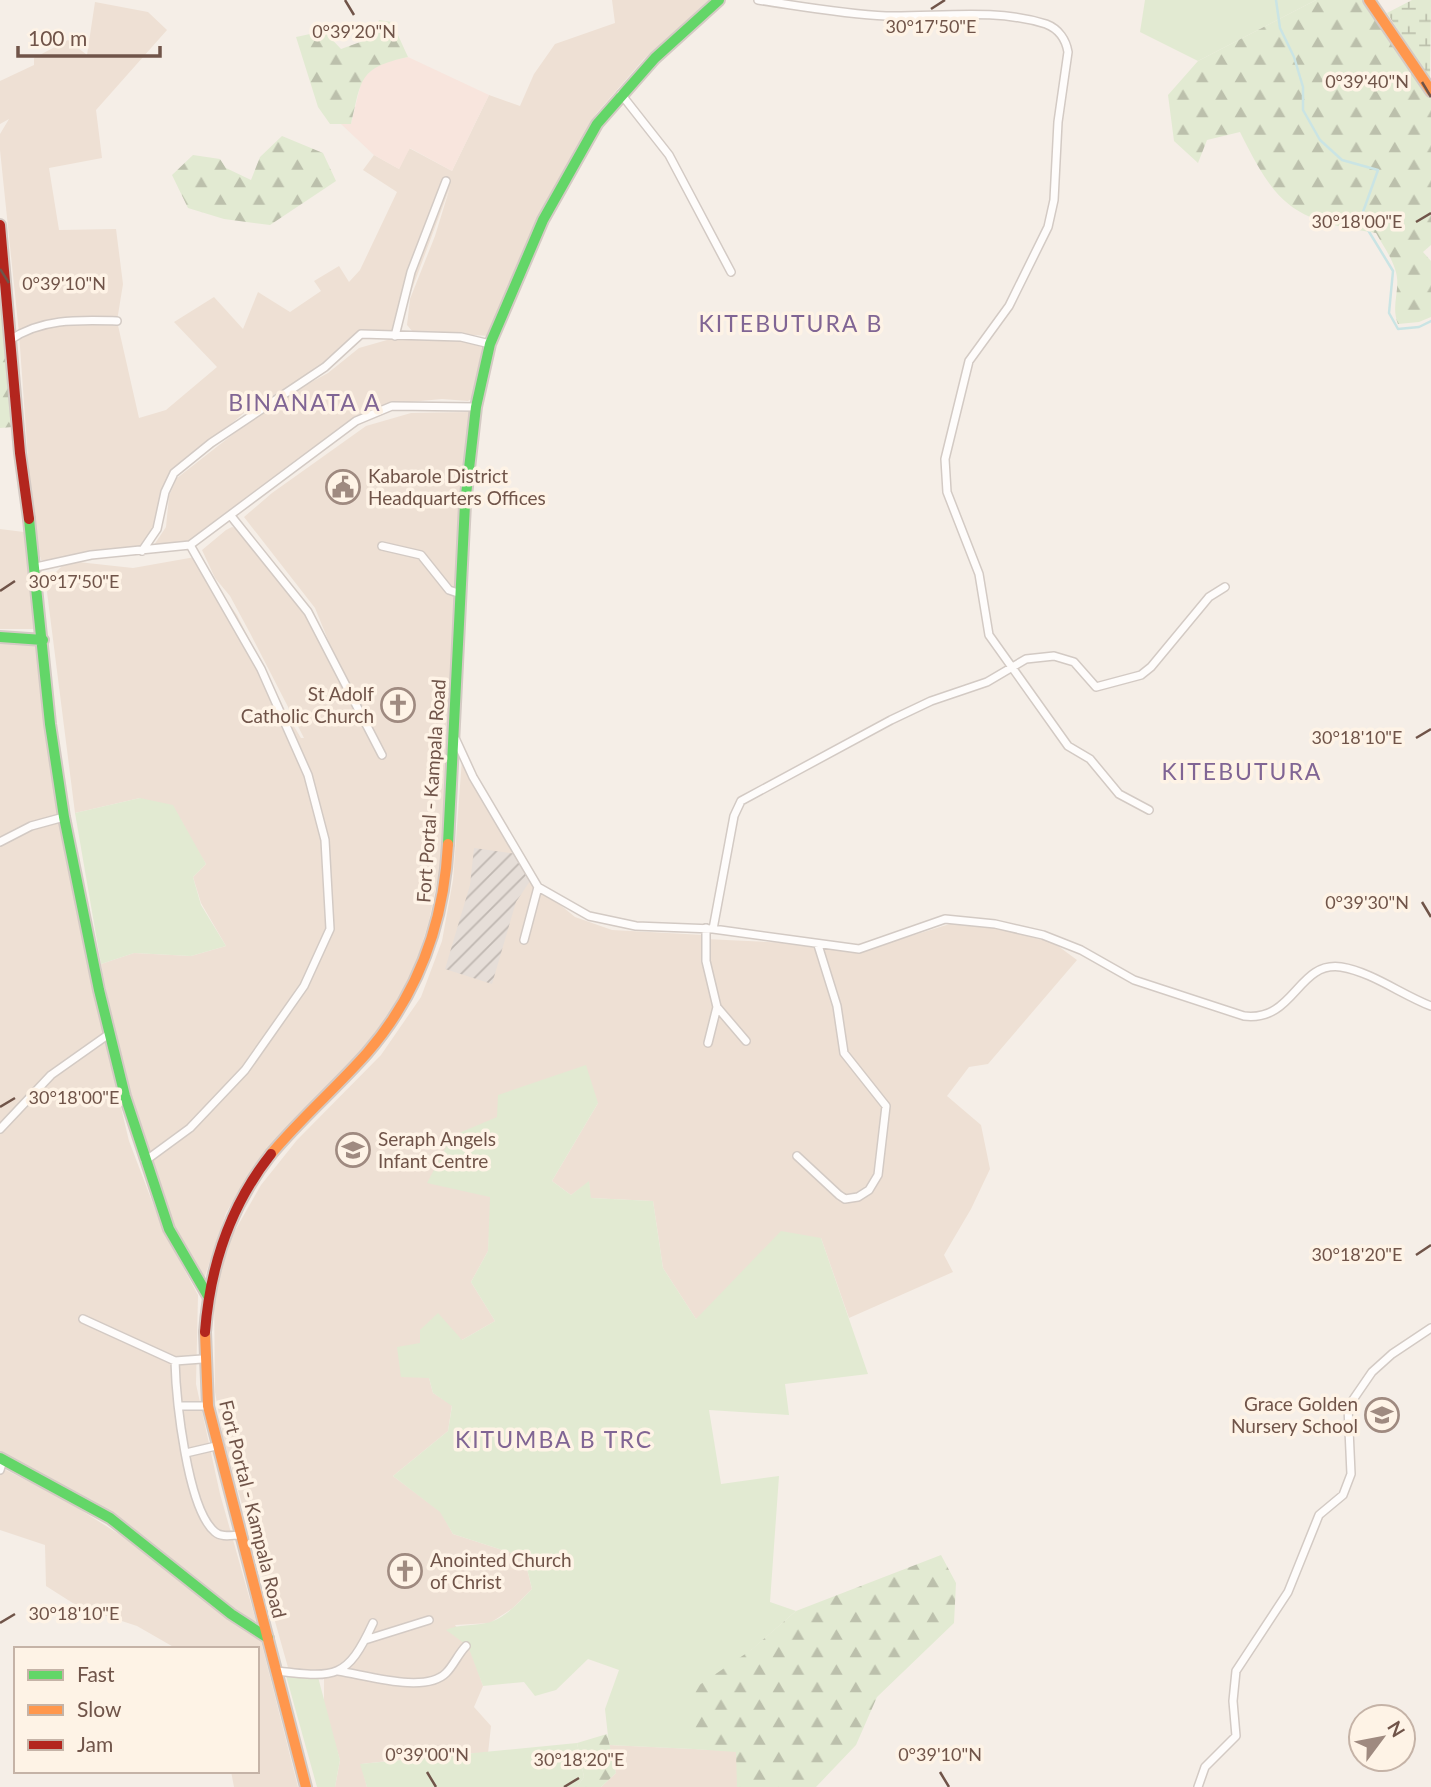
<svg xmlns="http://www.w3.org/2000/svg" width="1431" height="1787" font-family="Lato,sans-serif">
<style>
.residential{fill:#eee0d4}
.commercial{fill:#f8e5dd}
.industrial{fill:url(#industrial-furrows)}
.grass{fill:#e2ead2}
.forest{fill:url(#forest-firs)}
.wetland{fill:url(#wetland-marsh)}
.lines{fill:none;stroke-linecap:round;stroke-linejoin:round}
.stream{stroke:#cae4e4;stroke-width:2.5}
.street-casing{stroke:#d3cac4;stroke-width:10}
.fast-casing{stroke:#d4cac4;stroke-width:14}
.slow-casing{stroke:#d4cac4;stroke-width:14}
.jam-casing{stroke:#d4cac4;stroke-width:14}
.street{stroke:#fefcfb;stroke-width:7}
.fast{stroke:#63d668;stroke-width:10}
.slow{stroke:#ff974d;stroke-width:10}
.jam{stroke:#b3261e;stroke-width:10}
.ticks{fill:none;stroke:#705449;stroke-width:2.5}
.labels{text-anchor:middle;stroke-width:7;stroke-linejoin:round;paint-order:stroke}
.poi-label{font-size:19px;fill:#705449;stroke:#fef3e6;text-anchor:start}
.street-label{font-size:19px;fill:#705449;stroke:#fef3e6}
.quarter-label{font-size:23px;letter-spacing:2px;fill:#806594;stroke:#fef3e6}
.ticks-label{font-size:18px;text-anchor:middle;fill:#705449;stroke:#fef3e6;stroke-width:7;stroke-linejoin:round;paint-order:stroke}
</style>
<defs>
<pattern id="industrial-furrows" width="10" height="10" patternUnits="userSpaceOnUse" patternTransform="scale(1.75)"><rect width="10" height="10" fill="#e6ded8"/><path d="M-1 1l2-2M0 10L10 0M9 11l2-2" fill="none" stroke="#bfb7b1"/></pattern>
<pattern id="forest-firs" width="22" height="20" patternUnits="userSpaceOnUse" patternTransform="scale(1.75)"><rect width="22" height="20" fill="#e2ead2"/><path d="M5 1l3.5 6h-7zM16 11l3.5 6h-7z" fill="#bcc0ac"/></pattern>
<pattern id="wetland-marsh" width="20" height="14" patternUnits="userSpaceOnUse" patternTransform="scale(1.75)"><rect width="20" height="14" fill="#e2ead2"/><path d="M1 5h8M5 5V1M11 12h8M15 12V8" fill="none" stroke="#bcc0ac"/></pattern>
</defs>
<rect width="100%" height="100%" fill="#f5eee7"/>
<path class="residential" d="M612 0H709L644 59 596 114 538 221 489 336 412 331 407 325 410 299 435 236 450 187 396 332 356 339 326 366 250 408 172 473 155 525 137 553 69 561 133 568 195 557 237 615 289 718 301 738H304L250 633 230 596 215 578 202 550 226 530 232 527 239 529 317 627 356 715 384 760 385 756 346 684 315 608 244 517 272 493 366 426 411 413 469 412 440 867 429 921 411 980 387 1024 245 1180 226 1213 204 1279 178 1238 151 1165 126 1088 101 964 134 953 191 956 226 946 201 903 193 877 206 864 191 840 140 798 75 813 47 592 51 577 67 561 41 560 33 529 19 333 0 150V134L9 119 0 124V81L34 65V58L68 40 87 55 95 2 148 12 167 30 96 110 102 158 49 168 59 230 116 229 123 284 117 321 139 418 166 410 217 367 174 322 214 297 243 329 258 292 290 312 321 291 314 281 339 266 349 282 360 270 397 192 363 170 374 155 399 169 409 148 452 171 489 95 520 106 534 74 555 44 615 23Z
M443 336 482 347 474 397 468 401 442 399 399 403 348 425 192 543 152 548 166 527 169 496 177 478 273 403 328 373 359 348 394 338Z
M0 529 24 532 34 629H0Z
M0 634 43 640 71 868 107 1049 129 1141 163 1230 198 1295 196 1384 220 1494 256 1621 246 1620 134 1533 0 1458Z
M462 759 541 889 575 917 612 930 704 935 705 939 788 943 859 952 966 919 1054 943 1077 960 988 1064 969 1067 947 1096 981 1125 990 1169 971 1209 944 1255 953 1272 849 1318 821 1238 696 1319 663 1268 653 1201 590 1198 589 1182 571 1195 552 1181 598 1103 497 1117 488 1251 471 1282 495 1321 462 1340 429 1378 433 1393 452 1405 448 1431 393 1476 441 1512 453 1534 524 1557 532 1589 513 1608 490 1623 455 1625 469 1644 483 1686 474 1707 491 1726 488 1753H460L361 1764 367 1787H335L340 1760 324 1707V1673L289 1671 223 1437 215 1392 214 1292 233 1234 261 1185 297 1140 381 1055 421 997 442 941 453 880Z
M0 1467 65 1500 144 1550 216 1610 261 1641 298 1787H234L231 1771H257V1649H177L137 1626 79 1607 46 1586 45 1545 0 1530Z
M609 1745 737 1751V1787H601L616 1773Z"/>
<path class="commercial" d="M408 57 489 95 452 171 410 148 399 169 374 155 341 124H351L362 79 380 63Z"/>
<path class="industrial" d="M474 848 517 854 532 878 516 902 492 984 445 969 470 885Z"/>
<path class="grass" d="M1145 0H1316L1198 61 1140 32Z
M140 798 173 805 206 864 193 877 201 905 226 946 191 956 134 953 101 964 75 813Z
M586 1065 598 1103 552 1181 571 1195 589 1181 591 1198 653 1201 663 1268 696 1319 781 1231 821 1238 868 1374 785 1384 789 1415 709 1410 721 1484 779 1476 770 1602 796 1611 748 1653 693 1690V1749L609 1745 605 1709 619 1670 588 1659 556 1690 535 1696 524 1682 483 1686 468 1646 446 1630C459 1624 472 1626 486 1623 504 1620 520 1601 532 1589L524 1557 453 1534 440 1512 393 1476 448 1431 452 1406 433 1393 429 1378 401 1377 397 1347 420 1343V1330L438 1313 462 1340 495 1321 471 1282 488 1251 490 1197 427 1183 452 1136 497 1117 498 1095Z
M285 1672 318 1677 340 1760 335 1787H317Z
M577 1743 584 1777 577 1787H367L360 1764Z"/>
<path class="forest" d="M1316 0H1364L1431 97V245L1423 252 1431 261V317L1419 322 1398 324C1390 305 1402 288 1395 269 1391 256 1382 244 1376 233 1293 220 1277 207 1240 132L1207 140 1198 163 1174 141 1168 95 1198 61Z
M379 20 392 22 408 57C358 68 362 79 351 124H330L318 107 296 37 324 31 341 49 374 37Z
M282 136 323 153 336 181 270 225 224 219 188 208 172 175 193 155 220 159 226 168 251 180 260 157Z
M0 307 2 308 13 427 0 428Z
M941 1555 956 1583 954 1623 877 1697 856 1745 816 1787H737L736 1752 693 1749 692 1690 751 1650 796 1611Z
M607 1734 616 1773 601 1787H577L584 1777 577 1743Z"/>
<path class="wetland" d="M1412 0H1431L1430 80 1387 13Z"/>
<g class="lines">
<path class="stream" d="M1276 0 1280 28 1294 57 1303 87V110L1320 140 1342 160 1378 170 1363 212 1368 230 1393 271 1389 313 1398 329 1419 327 1431 321"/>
<g class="street-casing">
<path id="street" d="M758 0C800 6 843 14 886 16 939 17 995 8 1046 24 1059 29 1066 40 1068 52L1058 122 1054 200 1048 227 1009 306 969 361 945 459 947 492 979 574 989 635 1068 746 1090 759 1119 794 1149 810
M621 94 669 155 731 272
M395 336 411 272 446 181
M10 340C42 318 79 320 117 321
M231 516 308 612 382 755
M382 546 421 555 449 590 461 594
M142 551 157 529 165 492 174 473 211 443 325 367 361 334 461 337 490 344
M36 567 91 555 190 545 356 421 392 406 476 407
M456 740 473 777 538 887 589 916 636 926 713 929 859 949 945 919 995 924 1043 935 1081 950 1134 980 1244 1016C1295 1022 1297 961 1341 967 1372 972 1402 995 1431 1006
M0 842 31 826 64 817
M706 928V961L717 1007 746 1041
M713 929 734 816 741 801 891 720 931 701 987 682 1026 659 1054 656 1074 662 1096 687 1141 675 1151 667 1209 597 1225 587
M524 940 538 887
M708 1043 717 1007
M0 1129 51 1075 109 1034
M797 1156 839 1195 845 1199 858 1197 869 1190 878 1175 886 1106 844 1053 837 1006 818 945
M145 1161 190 1128 245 1070 304 986 330 929 325 840 308 775 261 669 190 545
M83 1319 175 1361 202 1359
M175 1361C176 1398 187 1509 215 1532 222 1538 232 1535 241 1535
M179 1406H208
M186 1453 216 1446
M0 1470 3 1460
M365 1640 429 1620
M277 1671C336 1678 347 1679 373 1623
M338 1671C366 1675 425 1694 446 1673 454 1665 458 1654 466 1646
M1198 1787 1205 1767 1236 1736 1233 1701 1236 1671 1288 1592 1319 1515 1343 1495 1351 1474 1348 1407 1372 1372 1392 1354 1431 1328"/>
</g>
<g class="fast-casing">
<path id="fast" d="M29 519 50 724 64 817 99 990 125 1096 169 1229 208 1296
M0 637 43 640
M448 844 465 504 476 407 490 344 543 220 597 124 655 58 719 0
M0 1458 110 1518 231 1614 268 1638"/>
</g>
<g class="slow-casing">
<path id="slow" d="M1369 0 1431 91
M271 1154C301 1118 336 1088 367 1053 418 994 444 922 448 844
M205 1332 208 1406 306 1787"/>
</g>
<g class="jam-casing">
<path id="jam" d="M0 225 20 453 29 519
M205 1332C210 1267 230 1206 271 1154"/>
</g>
<use href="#street" class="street"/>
<use href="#fast" class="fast"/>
<use href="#slow" class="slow"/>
<use href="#jam" class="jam"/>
</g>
<path class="ticks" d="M345 0 354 15M931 9 945 0M1422 82 1431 97M1416 222 1431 213M0 269 9 283M0 591 15 581M1416 738 1431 729M1422 902 1431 917M0 1107 15 1098M1416 1255 1431 1245M0 1623 15 1614M427 1772 436 1787M940 1772 949 1787M564 1787 579 1778"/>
<defs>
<g id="civic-ring" transform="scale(1.75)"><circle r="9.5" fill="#fef3e6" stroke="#9f8a80" stroke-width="1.5"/><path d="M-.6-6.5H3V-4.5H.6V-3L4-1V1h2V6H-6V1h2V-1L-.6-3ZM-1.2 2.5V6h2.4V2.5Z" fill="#9f8a80"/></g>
<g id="church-ring" transform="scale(1.75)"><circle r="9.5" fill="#fef3e6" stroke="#9f8a80" stroke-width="1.5"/><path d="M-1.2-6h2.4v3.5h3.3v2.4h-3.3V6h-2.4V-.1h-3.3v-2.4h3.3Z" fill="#9f8a80"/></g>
<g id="school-ring" transform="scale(1.75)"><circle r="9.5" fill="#fef3e6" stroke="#9f8a80" stroke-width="1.5"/><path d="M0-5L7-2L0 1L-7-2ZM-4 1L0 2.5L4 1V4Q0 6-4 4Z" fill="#9f8a80"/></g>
</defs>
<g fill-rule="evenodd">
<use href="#civic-ring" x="343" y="487"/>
<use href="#church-ring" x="398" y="705"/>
<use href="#school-ring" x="353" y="1150"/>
<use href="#school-ring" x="1382" y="1415"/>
<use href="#church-ring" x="405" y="1571"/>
</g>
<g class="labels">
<g class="poi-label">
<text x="368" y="483">Kabarole District<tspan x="368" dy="22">Headquarters Offices</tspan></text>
<text x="374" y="701" text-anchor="end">St Adolf<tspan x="374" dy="22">Catholic Church</tspan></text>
<text x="378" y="1146">Seraph Angels<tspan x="378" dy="22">Infant Centre</tspan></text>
<text x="1358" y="1411" text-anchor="end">Grace Golden<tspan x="1358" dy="22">Nursery School</tspan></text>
<text x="430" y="1567">Anointed Church<tspan x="430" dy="22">of Christ</tspan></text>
</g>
<g class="street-label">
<text transform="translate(431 791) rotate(-86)" y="7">Fort Portal - Kampala Road</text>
<text transform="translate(253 1509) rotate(76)" y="7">Fort Portal - Kampala Road</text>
</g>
<g class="quarter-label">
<text x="791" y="332">KITEBUTURA B</text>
<text x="305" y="411">BINANATA A</text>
<text x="1242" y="780">KITEBUTURA</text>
<text x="554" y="1448">KITUMBA B TRC</text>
</g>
</g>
<g class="ticks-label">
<text x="931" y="33">30°17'50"E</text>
<text x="354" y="38">0°39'20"N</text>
<text x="1367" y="88">0°39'40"N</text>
<text x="1357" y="228">30°18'00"E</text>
<text x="64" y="290">0°39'10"N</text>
<text x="74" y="588">30°17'50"E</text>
<text x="1357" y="744">30°18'10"E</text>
<text x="1367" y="909">0°39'30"N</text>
<text x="74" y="1104">30°18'00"E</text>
<text x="1357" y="1261">30°18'20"E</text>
<text x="74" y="1620">30°18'10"E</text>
<text x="427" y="1761">0°39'00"N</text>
<text x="940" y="1761">0°39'10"N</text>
<text x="579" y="1766">30°18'20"E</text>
</g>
<rect x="14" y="1647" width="245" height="126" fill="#fef3e6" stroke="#c5b3a7" stroke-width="2"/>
<rect x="28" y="1670" width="35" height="10" fill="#63d668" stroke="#c5b3a7" stroke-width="2"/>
<text x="77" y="1682" font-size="21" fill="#705449">Fast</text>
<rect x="28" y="1705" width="35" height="10" fill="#ff974d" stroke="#c5b3a7" stroke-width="2"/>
<text x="77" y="1717" font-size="21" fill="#705449">Slow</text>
<rect x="28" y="1740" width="35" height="10" fill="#b3261e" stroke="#c5b3a7" stroke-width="2"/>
<text x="77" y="1752" font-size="21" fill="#705449">Jam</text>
<g transform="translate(1382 1738) rotate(58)"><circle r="33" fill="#fef3e6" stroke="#c5b3a7" stroke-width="2"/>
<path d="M0-5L12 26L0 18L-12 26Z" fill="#9f8a80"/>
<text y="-10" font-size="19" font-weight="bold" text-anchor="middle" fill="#705449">N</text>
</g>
<path d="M18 46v10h142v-10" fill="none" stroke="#705449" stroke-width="3.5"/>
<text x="28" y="46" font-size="21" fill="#705449" stroke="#fef3e6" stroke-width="5" paint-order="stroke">100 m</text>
</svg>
